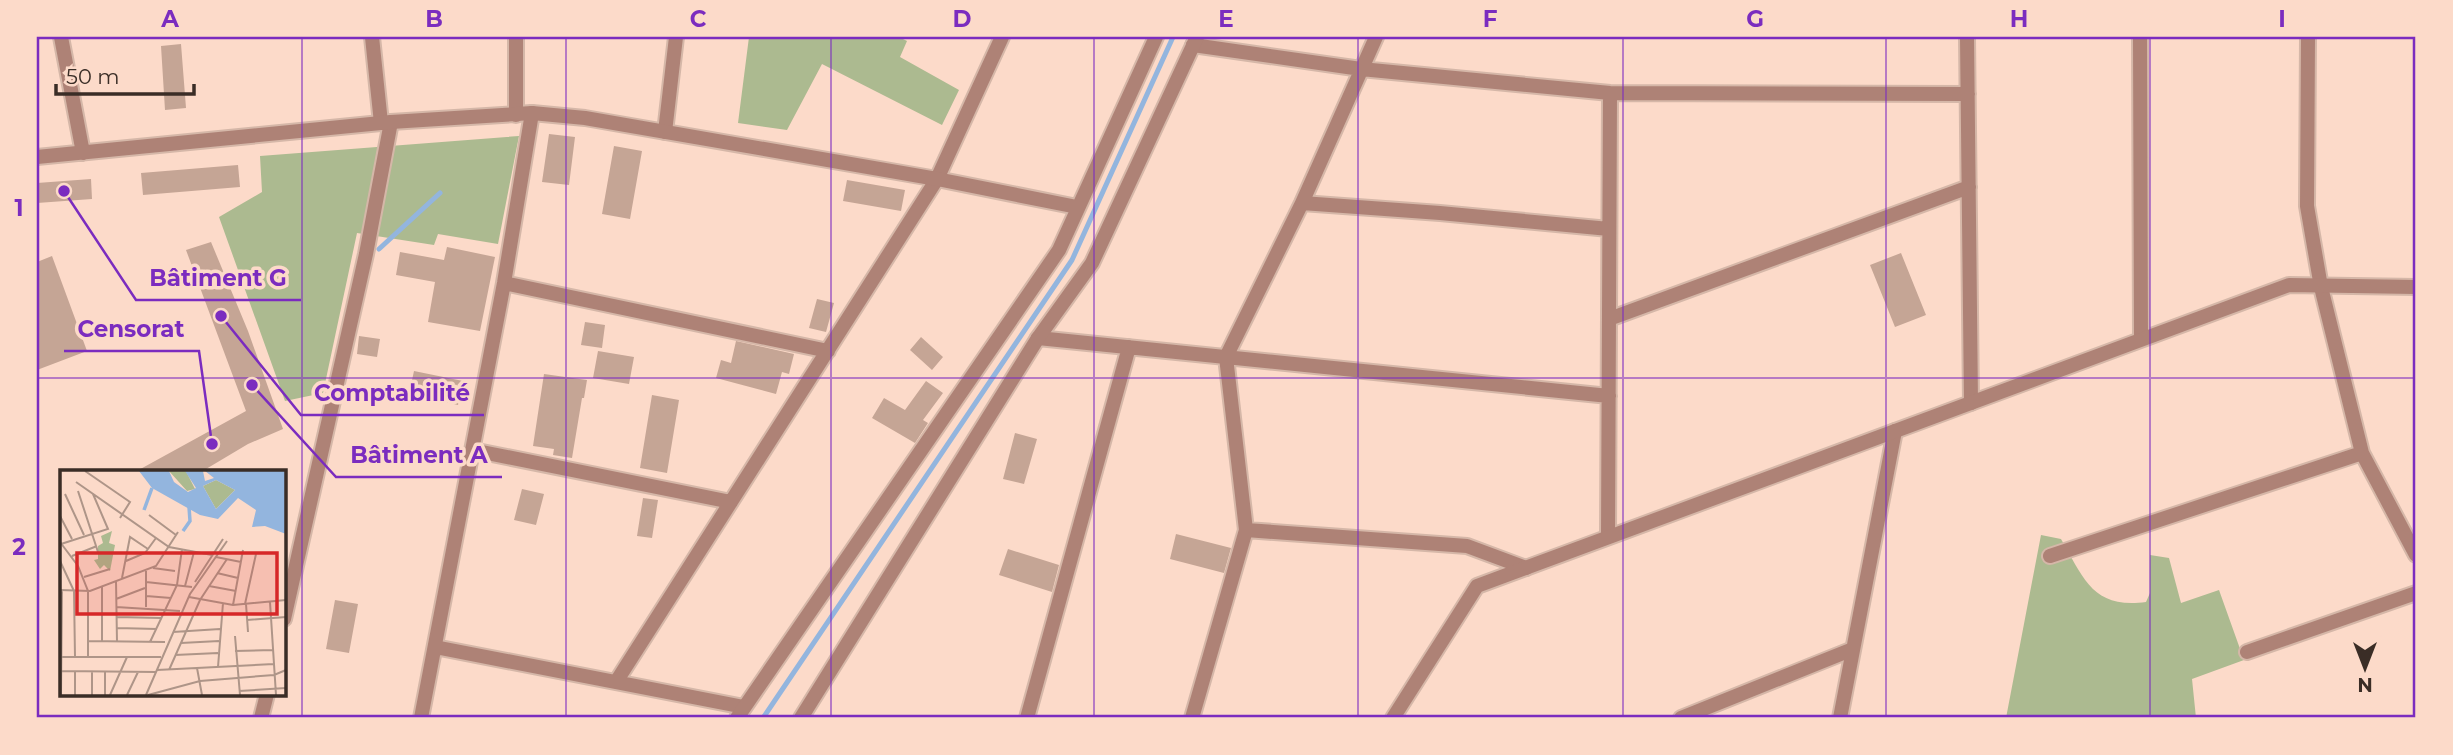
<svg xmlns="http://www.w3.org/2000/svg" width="2453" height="755" font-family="Montserrat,sans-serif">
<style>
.green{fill:#acba90}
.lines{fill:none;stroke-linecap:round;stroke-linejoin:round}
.stream{stroke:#93b5de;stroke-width:5}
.building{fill:#c5a595}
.minor-casing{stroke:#d5b7a8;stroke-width:18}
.tertiary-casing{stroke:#d5b7a8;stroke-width:18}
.minor{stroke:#ae8276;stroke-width:14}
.tertiary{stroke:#ae8276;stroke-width:14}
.grid{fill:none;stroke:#7b2cbf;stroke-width:2;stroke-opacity:0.55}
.inset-river{fill:none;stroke:#93b5de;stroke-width:3.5}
.inset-road{fill:none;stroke:#ae9588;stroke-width:2}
.view{fill:#d62828;fill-opacity:0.15;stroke:#d62828;stroke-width:3.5}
.inset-edge{fill:none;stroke:#3a2d26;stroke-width:3.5}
.leader{fill:none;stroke:#7b2cbf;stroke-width:2.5}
.callout-dot{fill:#7b2cbf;stroke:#fcdac9;stroke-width:2.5}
.callout-label{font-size:23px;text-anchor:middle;font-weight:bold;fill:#7b2cbf;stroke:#fcdac9;stroke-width:7;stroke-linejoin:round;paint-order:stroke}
.neatline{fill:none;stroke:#7b2cbf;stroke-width:2.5}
.grid-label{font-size:23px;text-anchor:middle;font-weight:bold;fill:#7b2cbf}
</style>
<rect width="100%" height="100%" fill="#fcdac9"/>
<path class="green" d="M749 37H899L907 41 900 57 959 90 942 125 822 64 787 130 738 123Z
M519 136 498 244 438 234 434 245 357 233 323 393 285 401 219 217 262 192 260 156Z
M2041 535 2061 539C2084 579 2093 609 2146 602L2150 593V555L2169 558 2181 603 2219 590 2244 660 2192 679 2196 718H2006Z"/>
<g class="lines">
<path class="stream" d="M379 249 440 193
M763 718 1072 260 1173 37"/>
</g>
<path class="building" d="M181 44 186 108 165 110 161 46Z
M549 134 575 137 569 185 542 182Z
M614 146 642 151 630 219 602 214Z
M238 165 240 187 143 195 141 173Z
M91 179 92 199 37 203V183Z
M847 180 905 190 901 211 843 201Z
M211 242 248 331 283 429 248 444 201 472H135L246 411 186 250Z
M447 247 495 257 480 331 428 322 435 282 396 275 400 252 444 260Z
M1901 253 1926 315 1895 327 1870 265Z
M52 256 87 351 37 370V262Z
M817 299 834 303 826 332 809 328Z
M585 322 605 325 602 348 581 345Z
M359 336 380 339 377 357 357 354Z
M921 337 943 357 932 370 910 350Z
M736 341 794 354 789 374 782 372 776 394 716 378 721 360 731 363Z
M598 351 634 357 629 384 593 378Z
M414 371 463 381 458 405 409 394Z
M544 374 587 380 584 398H582L572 458 553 455 554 449 533 446Z
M926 381 943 393 923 420 928 423 915 443 872 418 884 398 905 410Z
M652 395 679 400 667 473 640 468Z
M1015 433 1037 439 1024 484 1003 479Z
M522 489 544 494 536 525 514 520Z
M643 498 658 500 652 538 637 536Z
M1176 534 1231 548 1224 573 1170 559Z
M1008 549 1059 565 1052 592 999 575Z
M335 600 358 604 349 653 326 649Z"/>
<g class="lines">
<g class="minor-casing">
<path id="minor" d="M372 37 381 123
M516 37V115
M1967 37 1971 403
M2140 37 2141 339
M2308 37 2307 206 2321 287 2362 453 2416 555
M1193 45 1361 69 1610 93 1968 94
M665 132 676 37
M1302 203 1440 213 1609 229
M504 283 828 351
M1609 319 1969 187
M1038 338 1609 396
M472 450 731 502
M1246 530 1467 546 1526 568
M1608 536 1610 93
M2050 556 2362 453
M284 619 366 254 391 122
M435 647 744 707
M2247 652 2416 593
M616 682 937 179 1002 37
M261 718 267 694
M421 718 504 283 532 113
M1027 718 1129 347
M1192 718 1246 530 1226 357 1302 203 1376 37
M1681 718 1853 649
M1840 718 1895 431"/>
</g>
<g class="tertiary-casing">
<path id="tertiary" d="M61 37 83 153
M37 157 391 122 532 113 585 118 937 179 1077 207
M737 718 1059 250 1156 37
M801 718 1038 338 1092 263 1197 37
M1393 718 1477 586 2289 285 2416 287"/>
</g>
<use href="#minor" class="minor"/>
<use href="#tertiary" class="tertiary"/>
</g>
<path class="grid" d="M302 37V718M566 37V718M831 37V718M1094 37V718M1358 37V718M1623 37V718M1886 37V718M2150 37V718M37 378H2416"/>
<g transform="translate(60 470)">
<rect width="226" height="226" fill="#fcdac9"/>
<path d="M109 1H126L135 19 127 21ZM156 10 175 20 156 39 143 16ZM52 61 49 73 55 75 50 101 44 95 40 99 34 90 38 89V76L43 73 41 66Z" fill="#acba90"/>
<path d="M79 1H109L114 12 128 22 136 18 125 1H143L145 11 154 8 145 1H226V64L205 56 192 57 196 40 178 28 158 49 140 45 92 18ZM156 10 175 20 156 39 143 16Z" fill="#93b5de" fill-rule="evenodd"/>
<path class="inset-river" d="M84 40 92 18M123 61 130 51 129 37"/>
<path class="inset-road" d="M25 1 70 32 60 48M16 12 109 77 152 85M18 21 38 82M5 24 24 65M89 45 116 65M0 46 12 69M0 72 18 96 28 121V187M1 74 48 59 33 24M12 86 37 76M156 87 181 92M0 91 14 121 15 187M66 91 85 83 96 68M93 98 115 101M157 103 178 108M24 107 50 99M62 108 70 67 88 79M56 111 57 172M86 112 132 117M135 112 163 69M125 116 134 82M149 116 176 121M42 117V172M0 120 30 121 96 96 118 62M86 126 111 128M129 127 173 135 226 130M56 129 85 118M210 132 216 225M185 134 196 84M186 134 188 162M173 135 183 80M56 137 120 141M86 137V101M56 147 101 148M187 150 226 147M57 158 97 159M113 162 160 159M175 166 180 225M28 171 105 172M90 172 117 115 122 79M121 173 159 171M175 181 213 180M115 185 158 183M1 187H101M158 197 163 133M137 198 142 225M97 200 214 194M109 200 140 130 167 89M1 201 96 202M15 201V225M32 201V225M45 201V225M179 221 226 218M1 225 2 121M50 225 67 187M67 225 78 202M86 225 130 124 167 71M88 225 140 211 214 205 226 200"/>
<path class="view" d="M17 83H217V144H17Z"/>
<rect width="226" height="226" class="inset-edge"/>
</g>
<path class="leader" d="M64 191L136 300H301M212 444L199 351H64M221 316L301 415H484M252 385L336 477H502"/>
<g class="callout-dot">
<circle cx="64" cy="191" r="7"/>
<circle cx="212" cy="444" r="7"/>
<circle cx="221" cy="316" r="7"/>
<circle cx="252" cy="385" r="7"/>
</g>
<g class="callout-label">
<text x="218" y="286">Bâtiment G</text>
<text x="131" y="337">Censorat</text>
<text x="392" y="401">Comptabilité</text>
<text x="419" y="463">Bâtiment A</text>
</g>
<rect width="2453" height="755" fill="none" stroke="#fcdac9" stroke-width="77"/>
<g transform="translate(2365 668) rotate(180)" stroke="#fcdac9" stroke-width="5" paint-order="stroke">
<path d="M0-5L12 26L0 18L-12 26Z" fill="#3a2d26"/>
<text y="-10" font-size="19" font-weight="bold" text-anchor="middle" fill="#3a2d26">N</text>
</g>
<path d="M56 84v10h138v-10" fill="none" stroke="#3a2d26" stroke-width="3.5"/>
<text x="66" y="84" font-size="21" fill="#3a2d26" stroke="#fcdac9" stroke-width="5" paint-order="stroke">50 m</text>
<rect x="38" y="38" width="2376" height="678" class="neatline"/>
<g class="grid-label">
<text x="170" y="27">A</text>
<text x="434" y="27">B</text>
<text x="698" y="27">C</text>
<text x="962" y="27">D</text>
<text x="1226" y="27">E</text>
<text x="1490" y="27">F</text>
<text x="1755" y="27">G</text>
<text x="2019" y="27">H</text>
<text x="2282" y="27">I</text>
<text x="19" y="216">1</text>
<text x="19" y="555">2</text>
</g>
</svg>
